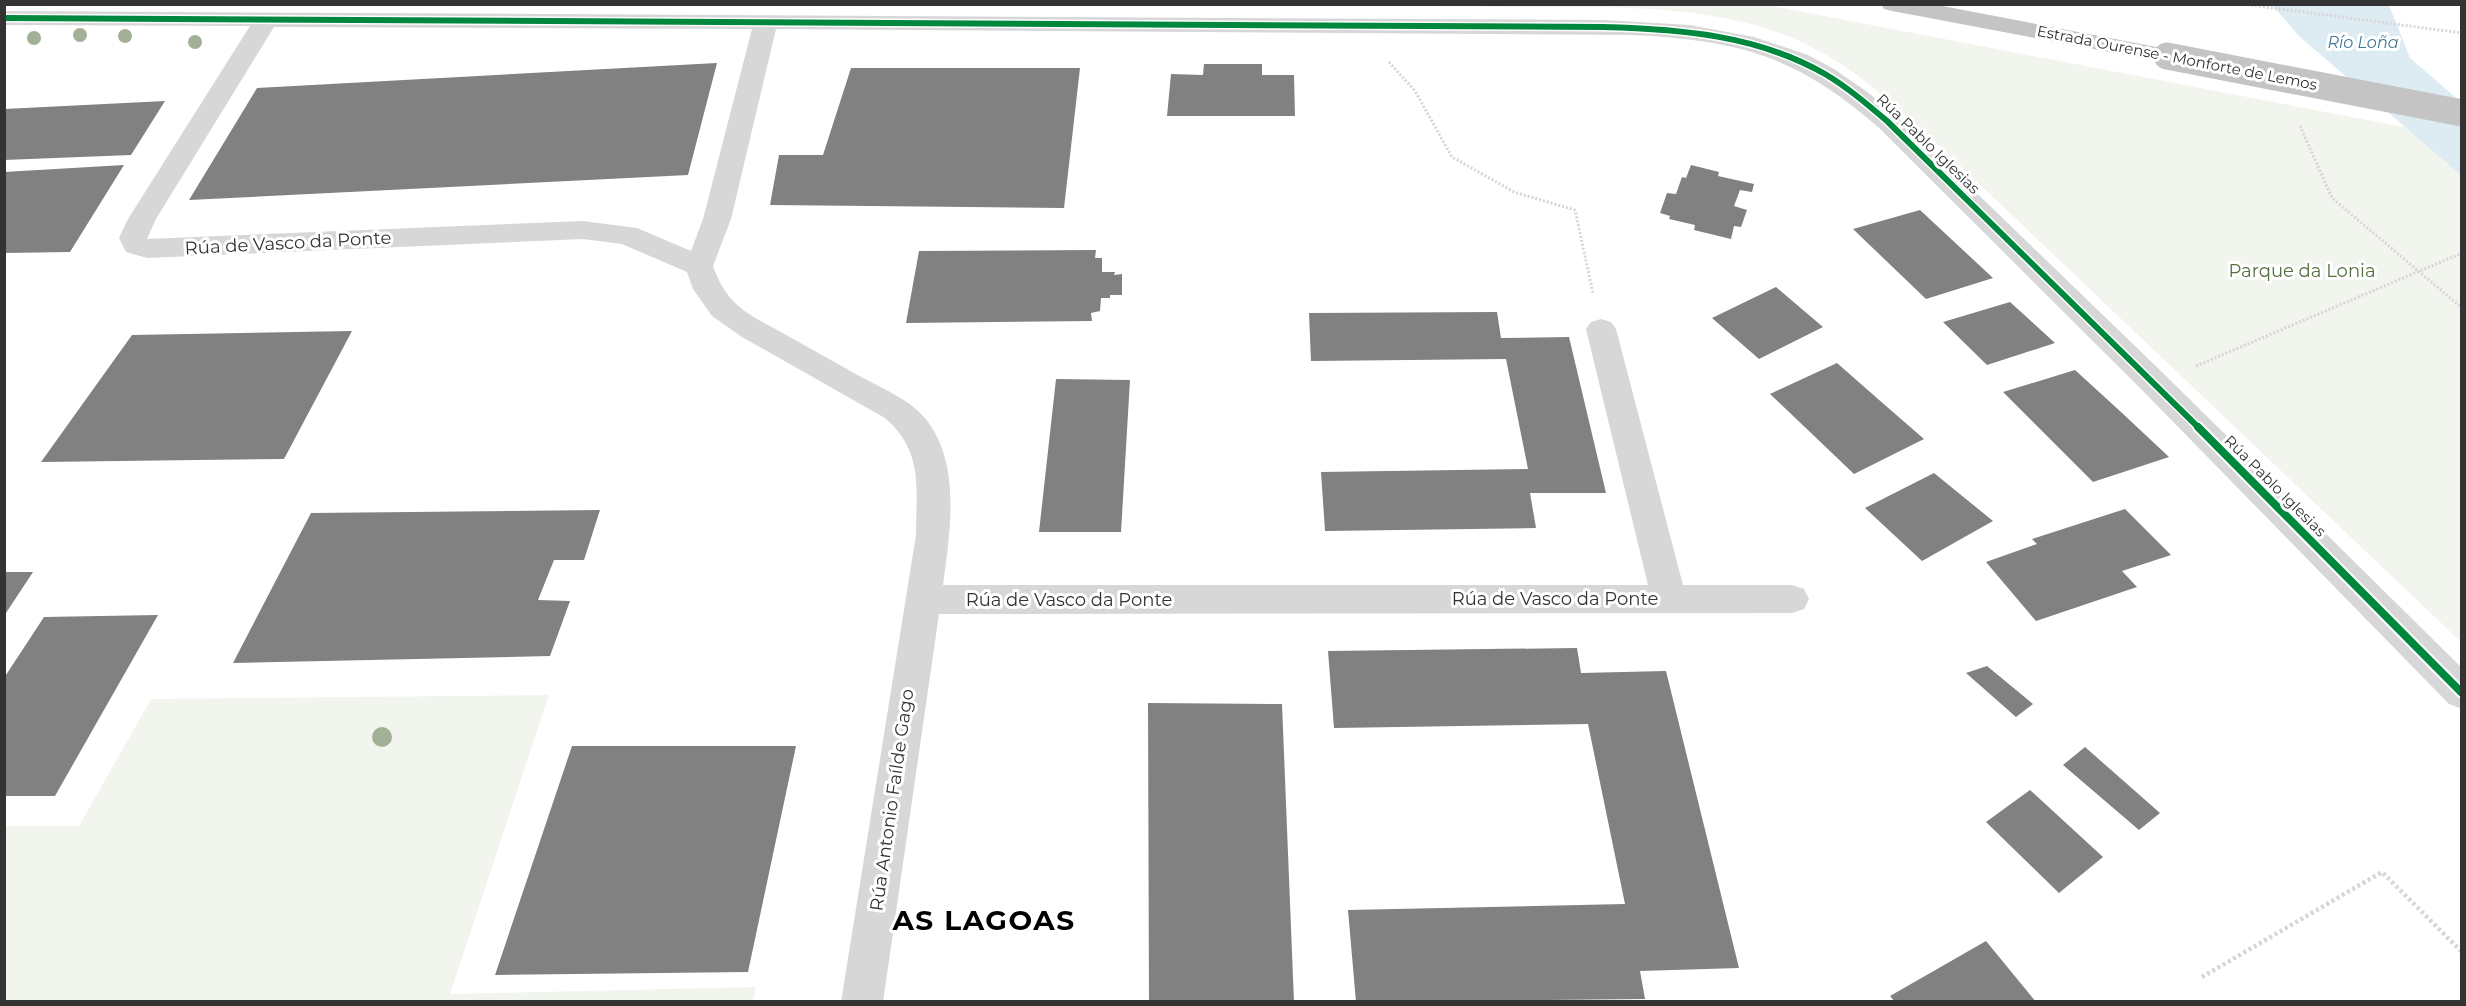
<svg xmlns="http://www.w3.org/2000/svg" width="2466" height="1006" font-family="Montserrat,sans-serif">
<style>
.green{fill:#f1f5ed}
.water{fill:#ddebf3}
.building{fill:#818181}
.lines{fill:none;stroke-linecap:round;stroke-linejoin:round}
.path-far1{stroke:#d6d6d6;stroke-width:3;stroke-dasharray:2 2;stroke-linecap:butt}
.path{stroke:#d6d6d6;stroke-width:4.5;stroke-dasharray:3 3;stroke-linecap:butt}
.street{fill:#d7d7d7;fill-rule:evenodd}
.highway{fill:#c4c4c4;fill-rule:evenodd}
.highway-bridge{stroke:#c4c4c4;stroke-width:27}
.cycleway-far1-casing{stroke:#fff;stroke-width:9}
.cycleway-casing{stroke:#fff;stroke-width:12}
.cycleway-far1{stroke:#00873e;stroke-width:6}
.cycleway{stroke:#00873e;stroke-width:8}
.tree{fill:#a2b095}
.labels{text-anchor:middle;stroke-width:6;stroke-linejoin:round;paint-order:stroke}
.far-street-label{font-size:15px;fill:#333;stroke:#fff}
.far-water-label{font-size:16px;font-style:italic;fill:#3f7597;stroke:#fff}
.street-label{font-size:18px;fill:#333;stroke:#fff}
.park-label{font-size:18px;fill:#56703f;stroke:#fff}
.near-district-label{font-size:28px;font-weight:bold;letter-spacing:1.5px;fill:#000;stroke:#fff}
</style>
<rect width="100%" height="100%" fill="#fff"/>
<path class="green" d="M1257 5H1767L2461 138V642L1934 141C1898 109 1862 74 1819 51 1726 0 1610 8 1507 7 1424 6 1340 5 1257 5Z
M549 695 450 994 756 987 753 1001H5V826H79L151 699Z"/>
<path class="water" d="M2272 5H2389L2410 58 2461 102V175L2300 37Z"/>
<path class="building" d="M717 63 688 175 189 200 257 88Z
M1204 64H1262V75H1294L1295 116H1167L1171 74 1203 75Z
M851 68H1080L1064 208 770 205 779 155H823Z
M165 101 131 155 4 160V109Z
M124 165 70 252 4 253V172Z
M1691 165 1719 172 1718 176 1754 184 1752 192 1740 190 1734 206 1747 210 1741 227 1734 226 1731 239 1694 230 1695 225 1669 219 1670 216 1660 213 1667 193 1676 194 1682 177 1686 178Z
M1920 210 1993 278 1926 299 1853 229Z
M1096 250 1095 258H1102V272H1115L1114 275 1122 274V295H1110V298H1101L1100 311 1091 313 1092 321 906 323 919 251Z
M1776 287 1823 327 1759 359 1712 318Z
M2010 302 2055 343 1987 365 1943 322Z
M1497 312 1501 338 1569 337 1606 493H1530L1536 528 1325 531 1321 472 1528 469 1506 359 1311 361 1309 313Z
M352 331 284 459 41 462 132 335Z
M1837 363 1878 399 1924 439 1854 474 1770 394Z
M2075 370 2121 412 2169 457 2093 482 2003 392Z
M1056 379 1130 380 1121 532H1039Z
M1934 473 1993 521 1922 561 1865 508Z
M2125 509 2171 555 2122 571 2137 587 2036 621 1986 562 2037 544 2032 539Z
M600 510 584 560H554L538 600 570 601 550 656 233 663 311 513Z
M4 572H33L4 616Z
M158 615 55 796H4V678L44 617Z
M1577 648 1581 673 1666 671 1739 968 1640 971 1645 999 1356 1002 1348 910 1625 904 1588 724 1334 728 1328 651Z
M1987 666 2033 704 2016 717 1966 673Z
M1148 703 1282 704 1294 1002H1149Z
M572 746H796L748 972 495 975Z
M2085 747 2160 813 2139 830 2063 765Z
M2030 790 2103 857 2059 893 1986 822Z
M1986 941 2036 1002H1895L1890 996Z"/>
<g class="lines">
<path class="path-far1" d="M2243 4 2462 33
M1389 62 1415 91 1452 157 1514 192 1575 210 1593 293
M2300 126 2332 198 2462 308
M2196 366 2462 253"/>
<path class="path" d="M2202 977 2382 872 2462 952"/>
<path class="street" d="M4 11 1603 20 1689 25 1754 37 1808 55 1834 69 1866 91 1896 115 2165 375 2462 668V709L2449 704 2143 391 1878 127C1796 56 1739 40 1632 35L776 29 731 219 713 266C726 303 745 313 779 331 807 347 835 362 863 378 884 389 908 399 924 417 962 461 950 533 943 585H1648L1586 329 1591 322 1601 319 1611 322 1616 329 1683 585H1792L1804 589 1809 599 1804 609 1792 613 939 614 883 1002H841L916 535C916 488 924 452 885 418L742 337 712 316 693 289 687 272 622 244 583 239 147 258 126 252 119 238 128 219 250 26 4 25ZM274 27 752 29 703 219 691 251 637 228 583 221 147 239 156 219Z"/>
<path class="highway" d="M1881 4H1932L2167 49 2176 51 2179 56 2176 61 2167 63 1892 11 1884 9Z"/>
<path class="highway-bridge" d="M2167 56 2462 113"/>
<g class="cycleway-far1-casing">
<path id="cycleway-far1" d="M4 18 1603 27C1680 29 1757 35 1825 74 1847 87 1867 104 1887 121L2199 428"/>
</g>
<g class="cycleway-casing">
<path id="cycleway" d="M2198 427 2462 693"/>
</g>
<use href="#cycleway-far1" class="cycleway-far1"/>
<use href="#cycleway" class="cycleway"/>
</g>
<g class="tree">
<circle cx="80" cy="35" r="7"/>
<circle cx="125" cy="36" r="7"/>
<circle cx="34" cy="38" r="7"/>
<circle cx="195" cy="42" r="7"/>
<circle cx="382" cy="737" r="10"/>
</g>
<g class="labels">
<g class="far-street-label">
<text transform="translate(2177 58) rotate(11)" y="5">Estrada Ourense - Monforte de Lemos</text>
<text transform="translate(1928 144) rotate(44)" y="5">Rúa Pablo Iglesias</text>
<text transform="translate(2275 486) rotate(45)" y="5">Rúa Pablo Iglesias</text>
</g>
<g class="far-water-label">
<text x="2363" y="48">Río Loña</text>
</g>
<g class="street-label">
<text transform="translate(288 243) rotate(-3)" y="6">Rúa de Vasco da Ponte</text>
<text x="1555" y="605">Rúa de Vasco da Ponte</text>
<text x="1069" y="606">Rúa de Vasco da Ponte</text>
<text transform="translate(892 800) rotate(-82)" y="6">Rúa Antonio Faílde Gago</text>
</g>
<g class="park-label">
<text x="2302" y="277">Parque da Lonia</text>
</g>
<g class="near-district-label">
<text x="984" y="930">AS LAGOAS</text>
</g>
</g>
<rect width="2466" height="1006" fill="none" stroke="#333333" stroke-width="12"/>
</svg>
